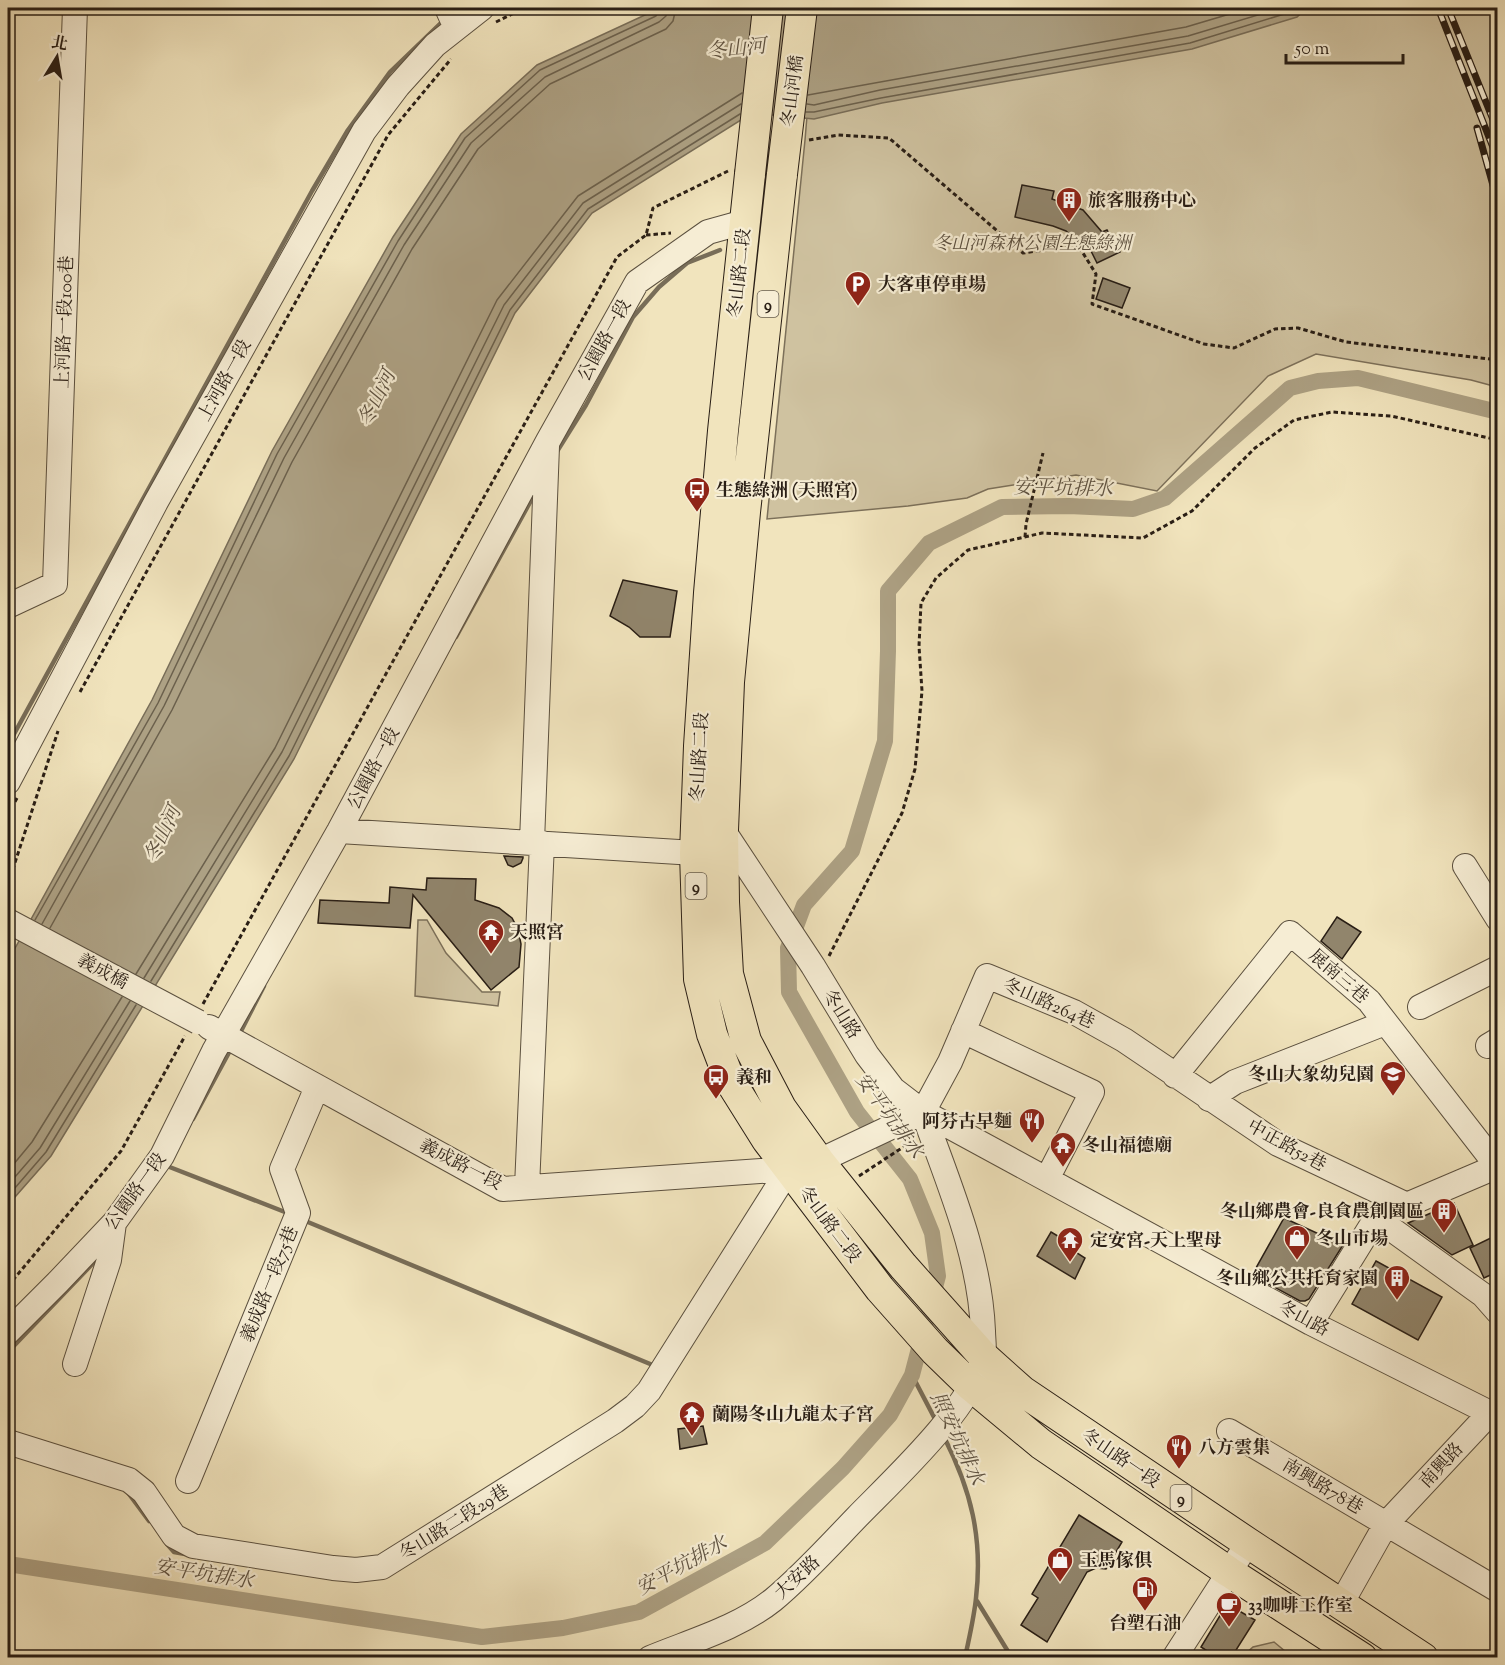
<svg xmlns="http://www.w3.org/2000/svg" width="1505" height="1665" font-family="'Sorts Mill Goudy','Noto Serif TC',serif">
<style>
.green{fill:#cfc2a0;stroke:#7c705a;stroke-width:1.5}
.water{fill:#ada184;stroke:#786d58;stroke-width:1.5}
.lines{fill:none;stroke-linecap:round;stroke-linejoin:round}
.shore{stroke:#6b604c;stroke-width:1.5}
.stream{stroke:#786d58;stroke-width:4.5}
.canal{stroke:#ada184;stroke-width:16}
.building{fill:#91856c;stroke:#291e15;stroke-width:1.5}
.minor-casing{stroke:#5b503f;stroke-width:26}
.major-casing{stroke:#291e15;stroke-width:32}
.path{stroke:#291e15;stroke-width:3;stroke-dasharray:4.5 3;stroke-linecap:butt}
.minor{stroke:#f6edd4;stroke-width:24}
.major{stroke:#f1e4bd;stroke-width:30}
.rail-casing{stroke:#291e15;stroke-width:7}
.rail{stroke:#f6edd4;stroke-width:4.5;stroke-dasharray:14;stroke-linecap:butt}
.minor-bridge-casing{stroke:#5b503f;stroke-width:26;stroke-linecap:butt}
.major-bridge-casing{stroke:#291e15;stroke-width:32;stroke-linecap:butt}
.minor-bridge{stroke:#f6edd4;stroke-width:24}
.major-bridge{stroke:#f1e4bd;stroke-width:30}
.labels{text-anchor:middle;stroke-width:4.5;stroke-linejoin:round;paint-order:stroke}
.shield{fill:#f6edd4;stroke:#665c4e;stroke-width:1.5}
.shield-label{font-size:16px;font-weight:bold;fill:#291e15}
.street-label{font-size:18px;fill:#291e15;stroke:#f6edd4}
.poi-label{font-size:18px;font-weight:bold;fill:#291e15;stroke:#f6edd4;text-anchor:start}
.park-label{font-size:18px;font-style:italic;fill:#5b4f3f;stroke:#f6edd4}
.water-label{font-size:20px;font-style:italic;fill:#5e5241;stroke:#f6edd4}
</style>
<rect width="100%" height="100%" fill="#f1e4bd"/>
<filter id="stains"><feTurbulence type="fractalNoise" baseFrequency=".00333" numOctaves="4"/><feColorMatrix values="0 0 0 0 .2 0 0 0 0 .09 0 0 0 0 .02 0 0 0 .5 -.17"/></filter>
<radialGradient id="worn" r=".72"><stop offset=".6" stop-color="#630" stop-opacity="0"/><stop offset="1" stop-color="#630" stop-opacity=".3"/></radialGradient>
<path class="green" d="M816 8H1497V387L1471 380 1316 354 1268 376 1157 491 1076 475 988 489 967 498 908 506 767 519 805 140Z
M418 920H427L446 953 482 992H500L498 1006 415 996Z
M1274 1642 1286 1652 1288 1657H1242L1253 1647Z"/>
<path class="water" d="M660 8H1307L1297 17 1192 49 882 103 814 119 752 113 592 213 515 313 294 759 51 1156 8 1205V961L152 700 272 451 393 237 461 134 537 65Z"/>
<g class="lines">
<path class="shore" d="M808 95 1186 27 1250 8
M807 104 814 105 880 90 1188 36 1281 8
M806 112H814L881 98 1190 43 1294 11 1298 8
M35 920 158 703 277 454 398 241 465 138 540 70 656 16 660 8
M42 924 164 706 284 458 404 245 471 143 545 77 659 22 666 16 667 8
M50 928 172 710 292 462 412 249 478 149 550 84 666 29 673 21 676 8
M136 974 275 748 497 300 578 196 742 93
M144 978 282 752 504 305 583 203 741 104
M151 981 289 756 510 310 588 209 740 114
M8 1171 32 1142 122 997
M8 1185 40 1148 130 1001
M8 1196 46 1152 136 1005"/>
<path class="stream" d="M556 453 586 405 633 317 659 287 687 263 720 250
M456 637 534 495
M8 745 312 191 348 130 390 72 444 20
M239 1035 264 986
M193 1119 232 1047
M167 1166 290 1214
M303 1220 655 1366
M8 1352 99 1257
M912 1375 936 1421
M944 1437C971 1490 983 1538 976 1598 974 1618 969 1638 965 1658
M129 1494 149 1521
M167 1544 174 1552 185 1554
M977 1601 1012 1658"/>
<path class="canal" d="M8 1564 482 1637 563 1628 639 1612 765 1543 843 1468 890 1415 912 1375 938 1276 932 1233 910 1179 857 1112 789 992 788 948 804 905 852 851 885 741 888 651V591L929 543 1002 507 1069 506 1133 509 1165 498 1290 388 1318 381 1358 378 1498 412"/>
</g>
<path class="building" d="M1022 185 1054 191 1052 199 1083 210 1102 232 1107 230 1120 252 1097 263 1084 237 1077 241 1066 231 1053 226 1015 217Z
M1103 278 1130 288 1122 308 1096 299Z
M623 580 677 591 670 637H640L629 627 610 616Z
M504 856 523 857V858L521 863 513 867 508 865Z
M427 878 476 879 475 900 499 908 512 918 518 929 521 944 519 967 491 990 413 895 410 928 318 923 320 900 389 903 390 887 426 890Z
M1337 917 1361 932 1342 959 1321 941Z
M1454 1203 1473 1245 1452 1255 1408 1223Z
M1284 1218 1343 1245 1309 1299 1305 1301H1300L1252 1275Z
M1051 1232 1068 1242 1066 1246 1085 1258 1075 1279 1037 1256Z
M1497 1235V1272L1484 1278 1470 1248Z
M1376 1261 1442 1297 1418 1340 1352 1304Z
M703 1426 707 1444 680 1449 678 1429Z
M1079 1515 1122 1542 1106 1569 1096 1568 1087 1572 1047 1642 1021 1625 1038 1598 1032 1594Z
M1227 1604 1255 1620 1231 1658H1218L1201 1647Z"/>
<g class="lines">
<g class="minor-casing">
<path id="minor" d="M447 8 456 28
M8 606 55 584 75 8
M8 782 156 502 364 131 398 86 435 45 482 8
M339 831 695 853 723 830 813 966 867 1055 893 1089 923 1112 1311 1323 1498 1417
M532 842 547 446
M1465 866 1498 919
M1420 1007 1498 968
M209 1027 503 1189 789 1169 819 1161 923 1112
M963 1031 1092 1092 1047 1179
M1488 1046 1498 1040
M1175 1076 1290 933 1369 1001 1497 1166
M1209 1099 1235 1082 1385 1023
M923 1112 950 1062 987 976 1074 1012 1124 1040 1278 1144 1405 1204
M527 1187 542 843
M1376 1218 1483 1295 1498 1312
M1311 1323 1376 1218 1498 1166
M8 1332 58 1282 114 1223 162 1156 214 1051 339 831 548 441 637 282 708 232 744 222
M75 1364 109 1260 114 1223
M1229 1431 1498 1590
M8 1442 129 1480 144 1492 174 1536 193 1546 333 1568 356 1570 382 1567 615 1421 635 1406 649 1391 789 1169
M188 1481 298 1213 282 1169 317 1087
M1341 1604 1386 1524 1489 1414 1498 1410
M650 1658C691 1641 738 1628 773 1600 803 1575 830 1545 857 1517 893 1480 972 1407 983 1358 985 1350 983 1339 983 1331 980 1254 948 1183 923 1112
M1174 1658 1248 1543"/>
</g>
<g class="major-casing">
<path id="major" d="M750 174 723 431 709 593 699 746 695 853 699 979 712 1034 730 1081 767 1140 880 1289 935 1351 971 1386 1041 1444 1229 1572 1362 1658
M782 174 745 512 729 682 723 830 724 902 728 974 746 1041 781 1108 819 1161 903 1266 984 1357 1022 1391 1248 1543 1423 1658"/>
</g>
<path class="path" d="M496 22 524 8
M809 140 838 135 889 138 1023 253 1078 245 1096 274 1092 304 1204 344 1234 348 1275 329 1298 328 1346 342 1498 360
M646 235 671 233
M1025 537 1026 524 1043 453
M80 692 388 135 451 59
M8 815 17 798
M8 884 58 731
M829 956 902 813 915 769 922 691 919 646 921 603 936 578 968 550 1042 533 1143 538 1192 511 1255 448 1294 420 1332 412 1391 416 1498 440
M203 1004 617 257 646 235 653 208 728 171
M859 1176 914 1140
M8 1286 121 1151 185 1036"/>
<use href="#minor" class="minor"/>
<use href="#major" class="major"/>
<g class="rail-casing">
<path id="rail" d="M1438 8 1498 160
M1448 8 1498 132
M1477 128 1498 203"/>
</g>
<use href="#rail" class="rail"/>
<g class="minor-bridge-casing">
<path id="minor-bridge" d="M8 921 198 1022"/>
</g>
<g class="major-bridge-casing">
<path id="major-bridge" d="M750 174 768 8
M782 174 802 8"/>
</g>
<use href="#minor-bridge" class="minor-bridge"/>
<use href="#major-bridge" class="major-bridge"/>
</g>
<defs>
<g id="building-pin" transform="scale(1.35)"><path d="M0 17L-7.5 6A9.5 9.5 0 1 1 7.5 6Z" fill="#8f2418" stroke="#f6edd4"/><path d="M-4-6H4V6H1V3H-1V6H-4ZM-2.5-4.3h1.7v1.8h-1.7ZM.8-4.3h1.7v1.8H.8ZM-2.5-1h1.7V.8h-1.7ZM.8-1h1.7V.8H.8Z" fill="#fff"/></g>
<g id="parking-pin" transform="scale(1.35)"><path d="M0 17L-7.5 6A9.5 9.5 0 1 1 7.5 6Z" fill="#8f2418" stroke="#f6edd4"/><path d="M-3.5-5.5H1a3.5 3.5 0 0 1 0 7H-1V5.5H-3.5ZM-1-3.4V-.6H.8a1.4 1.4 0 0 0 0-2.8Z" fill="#fff"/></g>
<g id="bus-pin" transform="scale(1.35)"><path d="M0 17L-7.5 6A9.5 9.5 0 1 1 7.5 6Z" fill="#8f2418" stroke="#f6edd4"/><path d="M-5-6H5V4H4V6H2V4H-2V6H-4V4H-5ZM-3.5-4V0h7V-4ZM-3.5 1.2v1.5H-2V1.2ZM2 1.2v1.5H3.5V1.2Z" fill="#fff"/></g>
<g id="temple-pin" transform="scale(1.35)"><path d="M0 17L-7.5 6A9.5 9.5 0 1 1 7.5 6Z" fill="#8f2418" stroke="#f6edd4"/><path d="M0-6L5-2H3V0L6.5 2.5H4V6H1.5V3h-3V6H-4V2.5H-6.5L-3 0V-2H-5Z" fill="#fff"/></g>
<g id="school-pin" transform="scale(1.35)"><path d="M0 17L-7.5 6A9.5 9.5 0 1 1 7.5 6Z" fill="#8f2418" stroke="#f6edd4"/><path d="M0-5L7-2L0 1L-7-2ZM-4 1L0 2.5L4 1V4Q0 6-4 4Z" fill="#fff"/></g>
<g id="restaurant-pin" transform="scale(1.35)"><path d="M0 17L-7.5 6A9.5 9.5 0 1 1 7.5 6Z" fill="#8f2418" stroke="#f6edd4"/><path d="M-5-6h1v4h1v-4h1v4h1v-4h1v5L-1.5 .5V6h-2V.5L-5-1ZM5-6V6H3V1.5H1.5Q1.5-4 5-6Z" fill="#fff"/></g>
<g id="shop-pin" transform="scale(1.35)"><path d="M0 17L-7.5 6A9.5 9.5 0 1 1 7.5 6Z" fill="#8f2418" stroke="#f6edd4"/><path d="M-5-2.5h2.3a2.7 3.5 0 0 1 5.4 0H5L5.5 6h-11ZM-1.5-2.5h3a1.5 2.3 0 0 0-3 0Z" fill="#fff"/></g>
<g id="fuel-pin" transform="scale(1.35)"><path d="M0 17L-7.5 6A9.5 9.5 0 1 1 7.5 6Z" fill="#8f2418" stroke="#f6edd4"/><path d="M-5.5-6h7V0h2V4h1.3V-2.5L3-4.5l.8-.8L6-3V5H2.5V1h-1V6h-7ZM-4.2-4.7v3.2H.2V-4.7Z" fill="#fff"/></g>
<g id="cafe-pin" transform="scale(1.35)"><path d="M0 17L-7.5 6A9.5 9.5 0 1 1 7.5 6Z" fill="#8f2418" stroke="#f6edd4"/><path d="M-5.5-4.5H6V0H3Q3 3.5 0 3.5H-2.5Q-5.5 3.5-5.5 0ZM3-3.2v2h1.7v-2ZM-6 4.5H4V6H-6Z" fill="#fff"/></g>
</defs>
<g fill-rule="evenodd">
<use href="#building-pin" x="1069" y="200"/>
<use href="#parking-pin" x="858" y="284"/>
<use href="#bus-pin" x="697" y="490"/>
<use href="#temple-pin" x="491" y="932"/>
<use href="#school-pin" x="1393" y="1074"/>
<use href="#bus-pin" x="716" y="1077"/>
<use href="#restaurant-pin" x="1032" y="1121"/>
<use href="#temple-pin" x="1063" y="1145"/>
<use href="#building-pin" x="1444" y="1211"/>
<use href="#shop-pin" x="1297" y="1238"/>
<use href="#temple-pin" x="1070" y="1240"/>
<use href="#building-pin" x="1397" y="1278"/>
<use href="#temple-pin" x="692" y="1414"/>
<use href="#restaurant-pin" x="1179" y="1447"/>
<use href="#shop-pin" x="1060" y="1560"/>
<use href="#fuel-pin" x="1145" y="1589"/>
<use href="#cafe-pin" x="1229" y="1605"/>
</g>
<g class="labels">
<g class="shield">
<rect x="757.5" y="291" width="21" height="26" rx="4.5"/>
<rect x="685.5" y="873" width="21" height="26" rx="4.5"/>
<rect x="1170.5" y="1485" width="21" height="26" rx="4.5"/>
</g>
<g class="shield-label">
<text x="768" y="310">9</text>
<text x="696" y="892">9</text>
<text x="1181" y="1504">9</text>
</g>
<g class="street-label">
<text transform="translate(792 91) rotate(-83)" y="6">冬山河橋</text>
<text transform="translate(739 273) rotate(-84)" y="6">冬山路二段</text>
<text transform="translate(64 322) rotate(-88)" y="6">上河路一段100巷</text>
<text transform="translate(604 340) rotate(-61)" y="6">公園路一段</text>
<text transform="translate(224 380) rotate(-61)" y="6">上河路一段</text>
<text transform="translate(699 757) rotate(-87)" y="6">冬山路二段</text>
<text transform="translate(373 768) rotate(-62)" y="6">公園路一段</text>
<text transform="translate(103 971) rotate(28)" y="6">義成橋</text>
<text transform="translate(1339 976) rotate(41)" y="6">展南三巷</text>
<text transform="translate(1049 1003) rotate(24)" y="6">冬山路264巷</text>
<text transform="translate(842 1014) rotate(58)" y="6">冬山路</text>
<text transform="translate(1287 1145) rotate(29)" y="6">中正路52巷</text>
<text transform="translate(461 1164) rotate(27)" y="6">義成路一段</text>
<text transform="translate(135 1191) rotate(-54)" y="6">公園路一段</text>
<text transform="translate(830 1224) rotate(53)" y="6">冬山路二段</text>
<text transform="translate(269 1284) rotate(-68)" y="6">義成路一段75巷</text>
<text transform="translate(1304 1318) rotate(28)" y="6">冬山路</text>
<text transform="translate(1121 1458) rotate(34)" y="6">冬山路一段</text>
<text transform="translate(1441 1465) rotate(-47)" y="6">南興路</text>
<text transform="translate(1323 1486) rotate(31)" y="6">南興路78巷</text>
<text transform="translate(454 1522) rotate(-32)" y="6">冬山路二段29巷</text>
<text transform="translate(797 1577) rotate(-43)" y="6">大安路</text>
</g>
<g class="poi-label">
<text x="1088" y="206">旅客服務中心</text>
<text x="878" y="290">大客車停車場</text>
<text x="716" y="496">生態綠洲 (天照宮)</text>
<text x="510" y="938">天照宮</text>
<text x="1374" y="1080" text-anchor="end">冬山大象幼兒園</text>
<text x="736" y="1083">義和</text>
<text x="1012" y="1127" text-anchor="end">阿芬古早麵</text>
<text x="1082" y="1151">冬山福德廟</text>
<text x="1424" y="1217" text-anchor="end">冬山鄉農會-良食農創園區</text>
<text x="1316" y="1244">冬山市場</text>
<text x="1090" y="1246">定安宮-天上聖母</text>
<text x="1378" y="1284" text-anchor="end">冬山鄉公共托育家園</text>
<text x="712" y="1420">蘭陽冬山九龍太子宮</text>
<text x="1198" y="1453">八方雲集</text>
<text x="1080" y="1566">玉馬傢俱</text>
<text x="1248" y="1611">33咖啡工作室</text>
<text x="1145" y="1629" text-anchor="middle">台塑石油</text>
</g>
<g class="park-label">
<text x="1032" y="249">冬山河森林公園生態綠洲</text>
</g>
<g class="water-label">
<text transform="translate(736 48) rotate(-6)" y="7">冬山河</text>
<text transform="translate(376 398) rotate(-64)" y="7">冬山河</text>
<text transform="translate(1063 487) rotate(1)" y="7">安平坑排水</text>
<text transform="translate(162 834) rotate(-65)" y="7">冬山河</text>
<text transform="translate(890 1115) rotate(54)" y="7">安平坑排水</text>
<text transform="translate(958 1438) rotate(65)" y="7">照安坑排水</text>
<text transform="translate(681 1565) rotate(-29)" y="7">安平坑排水</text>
<text transform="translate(204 1573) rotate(9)" y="7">安平坑排水</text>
</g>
</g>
<rect width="1505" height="1665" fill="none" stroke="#f1e4bd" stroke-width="30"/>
<rect x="9" y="9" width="1487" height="1647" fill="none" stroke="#291e15" stroke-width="3"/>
<rect x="15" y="15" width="1475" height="1635" fill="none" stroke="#291e15" stroke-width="1.5"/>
<g transform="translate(57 57) rotate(11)" stroke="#f6edd4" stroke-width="4.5" paint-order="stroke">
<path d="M0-4.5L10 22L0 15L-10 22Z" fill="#291e15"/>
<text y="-9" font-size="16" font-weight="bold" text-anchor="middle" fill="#291e15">北</text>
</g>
<path d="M1286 54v9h117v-9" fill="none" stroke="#291e15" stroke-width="3"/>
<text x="1295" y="54" font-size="18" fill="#291e15" stroke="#f6edd4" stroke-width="4.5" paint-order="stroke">50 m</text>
<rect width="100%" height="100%" filter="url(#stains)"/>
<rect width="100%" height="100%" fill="url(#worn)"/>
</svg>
